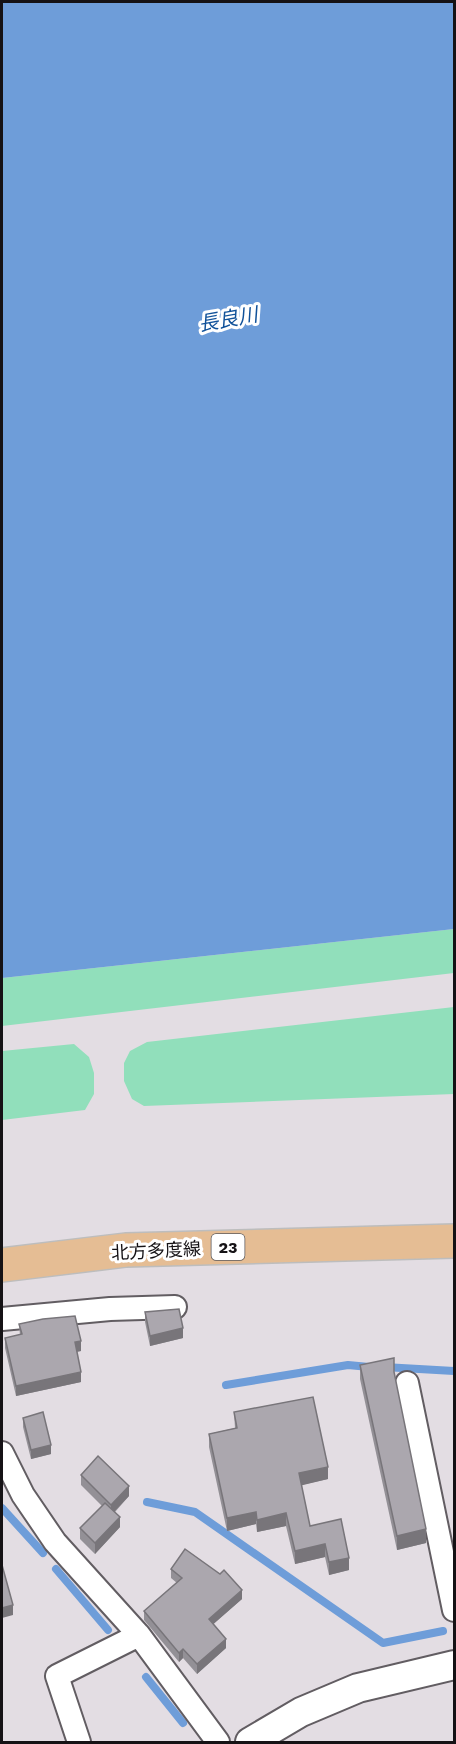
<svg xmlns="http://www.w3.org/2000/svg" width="456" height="1744" font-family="'Work Sans','Noto Sans JP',sans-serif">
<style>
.green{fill:#91dfbb}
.water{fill:#6e9dd9}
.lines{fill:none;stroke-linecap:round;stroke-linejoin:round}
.stream{stroke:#6e9dd9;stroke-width:8}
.minor-casing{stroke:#625d62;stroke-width:26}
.tertiary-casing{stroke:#625d62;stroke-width:32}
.primary-casing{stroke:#bdbdbd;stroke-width:36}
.minor{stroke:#fff;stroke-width:22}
.tertiary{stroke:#fff;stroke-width:28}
.primary{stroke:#e5bd94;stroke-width:33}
.wall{fill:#939096}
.shaded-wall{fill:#78757a}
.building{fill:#aba7ae;stroke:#78757a;stroke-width:1.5}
.labels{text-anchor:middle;stroke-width:6;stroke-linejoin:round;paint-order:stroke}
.shield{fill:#fff;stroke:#5b595b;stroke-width:1.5}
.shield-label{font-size:16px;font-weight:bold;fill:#151215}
.street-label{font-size:18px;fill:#151215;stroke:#fff}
.water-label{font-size:20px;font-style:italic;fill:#11529a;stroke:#fff}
</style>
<rect width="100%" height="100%" fill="#e3dde3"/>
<path class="green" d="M454 929V973L2 1026V978Z
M454 1007V1094L144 1106 132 1099 124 1081V1063L130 1051 147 1042Z
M74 1044 89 1057 94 1073V1094L85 1110 2 1120V1051Z"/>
<path class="water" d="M2 2H454V929L2 978Z"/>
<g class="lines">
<path class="stream" d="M384 1367 454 1371
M226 1385 348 1365 369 1367
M147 1502 195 1512 383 1643 443 1631
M2 1508 43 1553
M56 1569 108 1630
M146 1677 183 1723"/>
<g class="minor-casing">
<path id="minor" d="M2 1319 110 1309 175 1307
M407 1383 454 1610
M2 1453 23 1495 55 1542 139 1635 218 1742
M79 1742 57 1676 139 1635"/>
</g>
<g class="tertiary-casing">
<path id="tertiary" d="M250 1742 301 1712 358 1688 454 1665"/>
</g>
<g class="primary-casing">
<path id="primary" d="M2 1265 126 1250 454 1241"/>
</g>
<use href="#minor" class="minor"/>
<use href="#tertiary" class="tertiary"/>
<use href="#primary" class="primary"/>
</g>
<path class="wall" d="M145 1312 183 1338 150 1346 145 1322Z
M19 1324 81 1351 76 1352 81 1382 16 1396 5 1348V1338L20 1335Z
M360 1365 394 1372 426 1543 397 1550 360 1379Z
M234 1412 328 1479 301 1485 310 1526 349 1570 329 1575 325 1557 295 1564 286 1526 257 1532 256 1524 227 1531 209 1447V1434L235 1428Z
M23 1418 51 1454 31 1459 23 1427Z
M81 1475 129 1496 115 1512 120 1527 95 1554 80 1539V1528L102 1506 81 1485Z
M171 1569 242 1599 213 1624 226 1648 197 1674 183 1658 179 1662 144 1620V1611L177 1583 171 1578Z"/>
<path class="shaded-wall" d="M183 1328V1338L150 1346V1336Z
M81 1341V1351L75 1352V1342Z
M81 1372V1382L16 1396V1386Z
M51 1445V1454L31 1459V1450Z
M328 1467V1479L299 1486V1473Z
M129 1486V1496L111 1515V1505Z
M256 1512V1524L227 1531V1518Z
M286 1513V1526L257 1532V1520Z
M120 1517V1527L95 1554V1543Z
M426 1529V1543L397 1550V1536Z
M325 1544V1557L295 1564V1551Z
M349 1558V1570L329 1575V1562Z
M242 1590V1599L209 1628V1619Z
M13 1605V1615L2 1618V1608Z
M226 1639V1648L197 1674V1664Z
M183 1649V1658L179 1662V1653Z"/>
<path class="building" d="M179 1309 183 1328 150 1336 145 1312Z
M75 1316 81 1341 75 1342 81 1372 16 1386 5 1338 22 1334 19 1324 43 1319Z
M394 1358V1372L426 1529 397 1536 360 1365Z
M313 1397 328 1467 299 1473 310 1526 341 1519 349 1558 329 1562 325 1544 295 1551 286 1513 257 1520 256 1512 227 1518 209 1434 237 1428 234 1412Z
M43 1412 51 1445 31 1450 23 1418Z
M98 1456 129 1486 111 1505 81 1475Z
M105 1503 120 1517 95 1543 80 1528Z
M185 1549 220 1574 224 1570 242 1590 209 1619 226 1639 197 1664 183 1649 179 1653 144 1611 182 1578 171 1569Z
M2 1565 13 1605 2 1608Z"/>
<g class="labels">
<rect class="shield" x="211.5" y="1234" width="33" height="26" rx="4.5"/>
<g class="shield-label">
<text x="228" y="1253">23</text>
</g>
<g class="street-label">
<text transform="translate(156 1251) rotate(-3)" y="6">北方多度線</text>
</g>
<g class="water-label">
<text transform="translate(228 319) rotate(-10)" y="7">長良川</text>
</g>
</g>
<rect width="456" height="1744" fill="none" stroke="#151215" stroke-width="6"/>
</svg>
